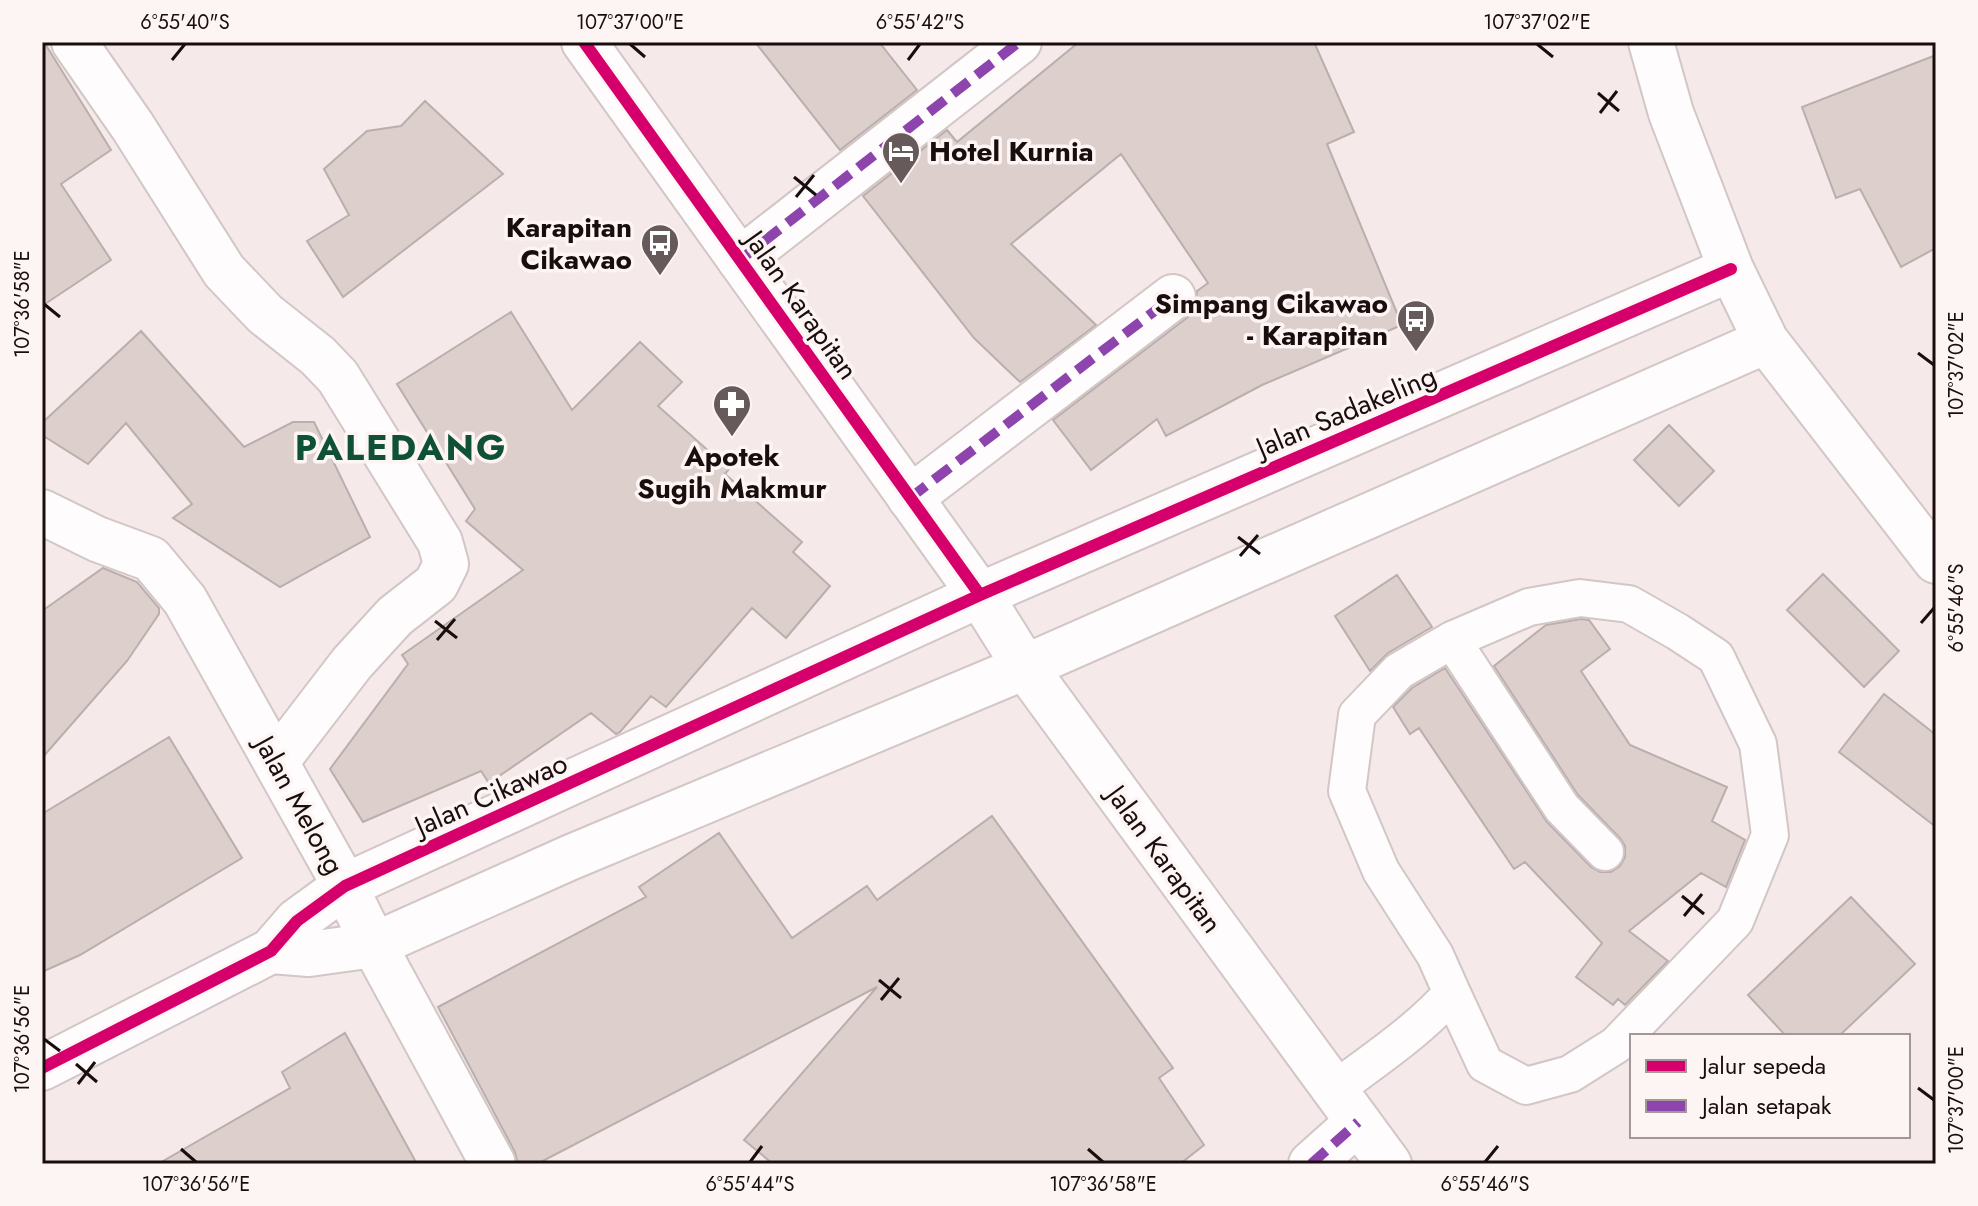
<svg xmlns="http://www.w3.org/2000/svg" width="1978" height="1206" font-family="Jost,sans-serif">
<style>
.building{fill:#dccfcc;stroke:#baafac;stroke-width:2}
.lines{fill:none;stroke-linecap:round;stroke-linejoin:round}
.service-casing{stroke:#d2c6c6;stroke-width:40}
.minor-casing{stroke:#d2c6c6;stroke-width:48}
.tertiary-casing{stroke:#d2c6c6;stroke-width:48}
.secondary-casing{stroke:#d2c6c6;stroke-width:48}
.service{stroke:#fefcfc;stroke-width:36}
.minor{stroke:#fefcfc;stroke-width:44}
.tertiary{stroke:#fefcfc;stroke-width:44}
.secondary{stroke:#fefcfc;stroke-width:44}
.quiet{stroke:#8e44ad;stroke-width:10;stroke-dasharray:20 10;stroke-linecap:butt}
.cycleway-casing{stroke:#fdf4f4;stroke-width:17}
.cycleway{stroke:#d6006c;stroke-width:12}
.ticks{fill:none;stroke:#1a0d0e;stroke-width:3}
.labels{text-anchor:middle;stroke-width:7;stroke-linejoin:round;paint-order:stroke}
.poi-label{font-size:28px;font-weight:bold;fill:#1a0d0e;stroke:#fdf4f4;text-anchor:end}
.street-label{font-size:28px;fill:#1a0d0e;stroke:#fdf4f4}
.district-label{font-size:36px;font-weight:bold;letter-spacing:2px;fill:#0e5136;stroke:#fdf4f4}
.neatline{fill:none;stroke:#1a0d0e;stroke-width:3}
.ticks-label{font-size:20px;text-anchor:middle;fill:#1a0d0e}
</style>
<rect width="100%" height="100%" fill="#f5e9e9"/>
<path class="building" d="M42 42H44L111 150 61 184 111 260 42 306Z
M755 42H879L917 90 840 150Z
M1079 42H1314L1354 132 1327 144 1402 325 1262 385 1166 436 1157 419 1091 470 1053 420 1188 317 1196 306 1197 291 1208 283 1121 154 1011 244 1096 325 1020 382 974 338 863 196 947 130 957 142Z
M1936 55V248L1901 267 1860 189 1836 198 1802 107Z
M425 101 503 174 343 297 307 241 349 215 324 169 367 131 401 126Z
M511 312 572 410 640 342 682 382 658 406 729 469 725 474 802 542 793 552 830 586 786 638 752 608 666 707 651 696 620 732 616 734 591 713 489 783 481 771 363 822 330 769 408 664 402 655 523 570 466 521 475 509 397 384Z
M141 331 244 447 293 422H314L370 537 280 587 173 518 192 504 126 423 88 464 42 435V423Z
M1669 425 1714 471 1679 506 1634 460Z
M103 568 137 582 159 608V614L127 661 42 758V611Z
M1823 574 1899 651 1864 687 1787 610Z
M1397 575 1432 627 1388 653 1370 671 1335 616Z
M1581 619 1589 620 1610 649 1581 671 1630 745 1727 787 1712 821 1745 840 1726 887 1701 873 1629 931 1668 961 1625 1005 1618 999 1613 1005 1576 977 1602 943 1525 862 1514 869 1419 728 1410 734 1393 707 1412 688 1445 668 1547 822 1591 867 1600 872H1611L1620 866 1625 857V846L1620 838 1578 795 1494 666 1546 625Z
M1884 694 1936 735V827L1839 752Z
M169 737 242 858 80 955 42 972V814Z
M992 816 1173 1068 1159 1078 1204 1145 1180 1164H773L744 1140 877 987 537 1164H518L515 1152 438 1007 646 897 639 887 719 833 792 938 867 886 877 900Z
M1851 897 1915 964 1839 1036H1786L1748 995Z
M345 1033 417 1164H158L290 1088 282 1072Z"/>
<g class="lines">
<g class="service-casing">
<path id="service" d="M1452 640 1562 808 1605 852
M1334 1090C1376 1059 1418 1031 1452 993L1435 955 1381 871 1347 791 1357 715 1399 671 1452 640 1529 607 1580 598 1629 604 1678 632 1716 657 1758 744 1770 835 1735 921 1616 1045 1570 1074 1526 1086 1485 1064 1452 993"/>
</g>
<g class="minor-casing">
<path id="minor" d="M74 42 133 127 224 271 265 314 318 356 338 377 440 542 446 564 436 584 395 616 352 663 276 762
M740 260 1019 42
M910 498 1173 297
M42 512 97 539 151 559 185 600 345 886 374 945 493 1164
M1311 1164 1358 1122"/>
</g>
<g class="tertiary-casing">
<path id="tertiary" d="M1651 42 1671 113 1731 269 1766 341 1936 561
M271 951 309 954 374 945 569 858 1025 667 1766 341
M42 1068 271 951 297 921 345 886 980 595 1731 269"/>
</g>
<g class="secondary-casing">
<path id="secondary" d="M584 42 980 595 1025 667 1389 1164"/>
</g>
<use href="#service" class="service"/>
<use href="#minor" class="minor"/>
<use href="#tertiary" class="tertiary"/>
<use href="#secondary" class="secondary"/>
<path class="quiet" d="M740 260 1019 42
M910 498 1173 297
M1311 1164 1358 1122"/>
<g class="cycleway-casing">
<path id="cycleway" d="M584 42 980 595
M42 1068 271 951 297 921 345 886 980 595 1731 269"/>
</g>
<use href="#cycleway" class="cycleway"/>
</g>
<path class="ticks" d="M630 44 645 57M1537 44 1553 57M172 60 185 44M908 60 920 44M1598 93 1619 111M1600 113 1617 91M794 177 816 195M796 197 814 175M44 304 60 317M1918 353 1934 365M1238 537 1260 554M1240 556 1258 535M435 621 457 638M1921 623 1934 608M437 640 455 619M1682 896 1704 914M1684 916 1702 894M879 980 901 998M881 1000 899 978M44 1039 60 1051M76 1064 97 1082M78 1084 95 1062M1918 1088 1934 1100M181 1149 196 1162M1088 1149 1103 1162M750 1162 762 1146M1485 1162 1498 1146"/>
<defs>
<g id="hotel-pin" transform="scale(2)"><path d="M0 17L-7.5 6A9.5 9.5 0 1 1 7.5 6Z" fill="#675a5b" stroke="#fdf4f4"/><path d="M-6-4.5h1.5V1H6V5H4.5V3h-9V5H-6ZM-4 0a1.8 1.8 0 1 1 3.6 0ZM.5 0V-2.5h3Q6-2.5 6 0Z" fill="#fff"/></g>
<g id="bus-pin" transform="scale(2)"><path d="M0 17L-7.5 6A9.5 9.5 0 1 1 7.5 6Z" fill="#675a5b" stroke="#fdf4f4"/><path d="M-5-6H5V4H4V6H2V4H-2V6H-4V4H-5ZM-3.5-4V0h7V-4ZM-3.5 1.2v1.5H-2V1.2ZM2 1.2v1.5H3.5V1.2Z" fill="#fff"/></g>
<g id="pharmacy-pin" transform="scale(2)"><path d="M0 17L-7.5 6A9.5 9.5 0 1 1 7.5 6Z" fill="#675a5b" stroke="#fdf4f4"/><path d="M-2-6h4v4h4v4h-4v4h-4v-4h-4v-4h4Z" fill="#fff"/></g>
</defs>
<g fill-rule="evenodd">
<use href="#hotel-pin" x="901" y="151"/>
<use href="#bus-pin" x="660" y="243"/>
<use href="#bus-pin" x="1416" y="319"/>
<use href="#pharmacy-pin" x="732" y="404"/>
</g>
<g class="labels">
<g class="poi-label">
<text x="929" y="161" text-anchor="start">Hotel Kurnia</text>
<text x="632" y="237">Karapitan<tspan x="632" dy="32">Cikawao</tspan></text>
<text x="1388" y="313">Simpang Cikawao<tspan x="1388" dy="32">- Karapitan</tspan></text>
<text x="732" y="466" text-anchor="middle">Apotek<tspan x="732" dy="32">Sugih Makmur</tspan></text>
</g>
<g class="street-label">
<text transform="translate(802 305) rotate(55)" y="10">Jalan Karapitan</text>
<text transform="translate(1346 411) rotate(-23)" y="10">Jalan Sadakeling</text>
<text transform="translate(491 794) rotate(-24)" y="10">Jalan Cikawao</text>
<text transform="translate(300 805) rotate(61)" y="10">Jalan Melong</text>
<text transform="translate(1165 859) rotate(54)" y="10">Jalan Karapitan</text>
</g>
<g class="district-label">
<text x="401" y="460">PALEDANG</text>
</g>
</g>
<rect width="1978" height="1206" fill="none" stroke="#fdf4f4" stroke-width="88"/>
<rect x="1630" y="1034" width="280" height="104" fill="#fdf4f4" stroke="#a29898" stroke-width="2"/>
<rect x="1646" y="1060" width="40" height="12" fill="#d6006c" stroke="#a29898" stroke-width="2"/>
<text x="1702" y="1074" font-size="24" fill="#1a0d0e">Jalur sepeda</text>
<rect x="1646" y="1100" width="40" height="12" fill="#8e44ad" stroke="#a29898" stroke-width="2"/>
<text x="1702" y="1114" font-size="24" fill="#1a0d0e">Jalan setapak</text>
<rect x="44" y="44" width="1890" height="1118" class="neatline"/>
<g class="ticks-label">
<text x="185" y="29">6°55'40"S</text>
<text x="630" y="29">107°37'00"E</text>
<text x="920" y="29">6°55'42"S</text>
<text x="1537" y="29">107°37'02"E</text>
<text transform="translate(22 304) rotate(-90)" y="7">107°36'58"E</text>
<text transform="translate(1956 365) rotate(-90)" y="7">107°37'02"E</text>
<text transform="translate(1956 608) rotate(-90)" y="7">6°55'46"S</text>
<text transform="translate(22 1039) rotate(-90)" y="7">107°36'56"E</text>
<text transform="translate(1956 1100) rotate(-90)" y="7">107°37'00"E</text>
<text x="196" y="1191">107°36'56"E</text>
<text x="750" y="1191">6°55'44"S</text>
<text x="1103" y="1191">107°36'58"E</text>
<text x="1485" y="1191">6°55'46"S</text>
</g>
</svg>
